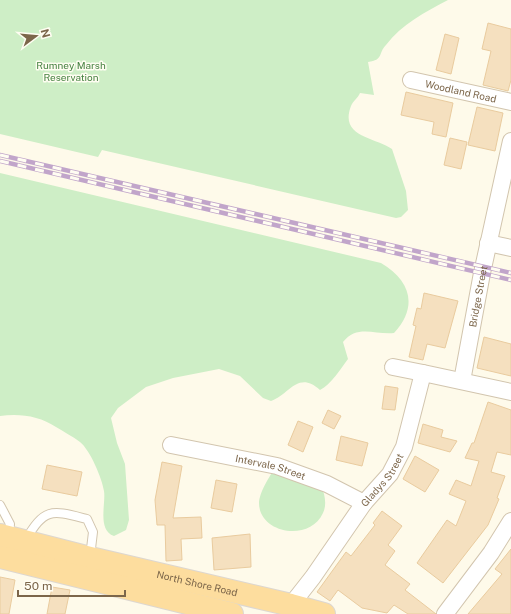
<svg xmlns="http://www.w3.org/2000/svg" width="511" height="614" font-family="'Public Sans',sans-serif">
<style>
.green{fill:#ceeec6}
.building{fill:#f5e0bf;stroke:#e9cb9e}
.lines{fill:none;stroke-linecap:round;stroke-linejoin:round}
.service-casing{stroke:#d2c5ae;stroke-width:10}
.minor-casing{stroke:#d2c5ae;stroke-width:18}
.trunk-casing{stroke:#ddd7d0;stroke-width:24}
.service{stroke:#fff;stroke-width:8}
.minor{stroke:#fff;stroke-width:16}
.trunk{stroke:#fddd9e;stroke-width:22}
.rail-casing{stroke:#c1a5ca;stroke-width:4.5}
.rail{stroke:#fffdf2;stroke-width:3;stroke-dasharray:9;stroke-linecap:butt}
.labels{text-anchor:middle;stroke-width:3;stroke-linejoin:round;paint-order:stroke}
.park-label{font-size:10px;fill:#468241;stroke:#fffdf2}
.street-label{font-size:10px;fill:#7c664a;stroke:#fffdf2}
</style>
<rect width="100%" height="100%" fill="#fefaea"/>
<path class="green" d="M0 0H448C425 12 402 24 386 45 378 53 384 60 368 62L374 95 360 93C358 98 353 101 351 106 339 137 375 137 392 149L406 191 408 210 401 217 396 218 102 150 98 157 0 134Z
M0 173 381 263C410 280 419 306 394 333 375 335 357 324 343 342L348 359C341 368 331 385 320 390 298 370 290 394 271 401L263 398 240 376 219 369 173 378 146 387 118 408 111 418 117 443 125 464 129 520 126 530 114 536C97 530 106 504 104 491 102 478 90 450 80 442 72 436 64 432 56 427 40 416 19 413 0 416Z
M276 467 321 486C325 494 327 505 323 513 309 543 259 533 259 503 259 493 270 475 276 467Z"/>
<path class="building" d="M488 23 511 29V80L508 91 483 85 491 51 482 49Z
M445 34 459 38 451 74 436 70Z
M406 92 453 103 446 137 432 134 434 122 401 115Z
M477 107 503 113 495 151 468 145Z
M450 138 467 142 461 169 444 165Z
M424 293 458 301 445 348 427 344 423 360 409 357 416 326 413 325 417 308 421 309Z
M484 337 511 344V376L477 368Z
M385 386 398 388 395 410 382 409Z
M488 402 511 410V455L497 452 491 472 505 476 497 498 499 499 488 525 443 583 417 563 447 520 456 526 466 501 449 494 456 480 471 486 479 461 465 458 472 443H474Z
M328 410 341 416 334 429 322 423Z
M298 421 313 427 303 452 288 445Z
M423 424 443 430 441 437 457 441 450 452 418 443Z
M341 436 368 443 362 466 336 460Z
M415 456 439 470 425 492 403 479Z
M162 462 182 466 173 518 201 517 202 538 181 539 182 560 166 561 165 525H157L155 500Z
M47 465 82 472 77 496 42 489Z
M216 480 237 484 232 512 211 508Z
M382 511 402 526 388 545 395 551 385 565 410 584 405 590 436 614H408L394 605 387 613 362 608 338 590 330 601 317 592 346 552 351 556 375 525 373 523Z
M250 534 251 567 214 570 212 538Z
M511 549V614H468L502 574 495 569Z
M0 577 15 580 9 614H0Z
M52 587 70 590 65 614H47Z"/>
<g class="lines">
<g class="service-casing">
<path id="service" d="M0 505 10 524 9 537
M25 541C45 507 51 510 87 519L93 532 90 557"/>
</g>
<g class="minor-casing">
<g id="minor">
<path id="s1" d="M411 80 511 102"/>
<path d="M488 243 511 248"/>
<path d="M393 367 423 373"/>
<path id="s2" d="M462 381 482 273 511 141"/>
<path id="s3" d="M171 445 277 466 327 484 364 503"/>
<path id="s4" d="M291 605 313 577 364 503 390 474 404 447 423 373 511 392"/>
<path d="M445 614 491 553 511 521"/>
</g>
</g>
<g class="trunk-casing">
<g id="trunk">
<path id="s5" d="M0 535 90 558 291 605 324 614"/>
<path d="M0 557 232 614"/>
</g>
</g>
<use href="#service" class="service"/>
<use href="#minor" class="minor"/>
<use href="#trunk" class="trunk"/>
<g class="rail-casing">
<path id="rail" d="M0 155 511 273
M0 161 511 280"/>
</g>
<use href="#rail" class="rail"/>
</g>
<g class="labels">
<g class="park-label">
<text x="71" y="69">Rumney Marsh<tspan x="71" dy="12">Reservation</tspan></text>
</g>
<g class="street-label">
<text dy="4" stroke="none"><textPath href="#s1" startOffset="51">Woodland Road</textPath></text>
<text dy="4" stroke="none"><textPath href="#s2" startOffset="86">Bridge Street</textPath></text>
<text dy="4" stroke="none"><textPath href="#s3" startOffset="102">Intervale Street</textPath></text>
<text dy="4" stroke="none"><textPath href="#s4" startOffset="155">Gladys Street</textPath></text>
<text dy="4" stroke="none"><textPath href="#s5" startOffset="203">North Shore Road</textPath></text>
</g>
</g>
<g transform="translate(36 36) rotate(74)" stroke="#fffdf2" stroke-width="3" paint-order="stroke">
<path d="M0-3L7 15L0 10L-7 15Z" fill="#7c664a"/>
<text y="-6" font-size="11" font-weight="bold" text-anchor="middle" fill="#7c664a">N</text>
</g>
<path d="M18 590v6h107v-6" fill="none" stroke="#7c664a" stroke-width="2"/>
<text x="24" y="590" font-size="12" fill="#7c664a" stroke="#fffdf2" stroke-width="3" paint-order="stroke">50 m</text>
</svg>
